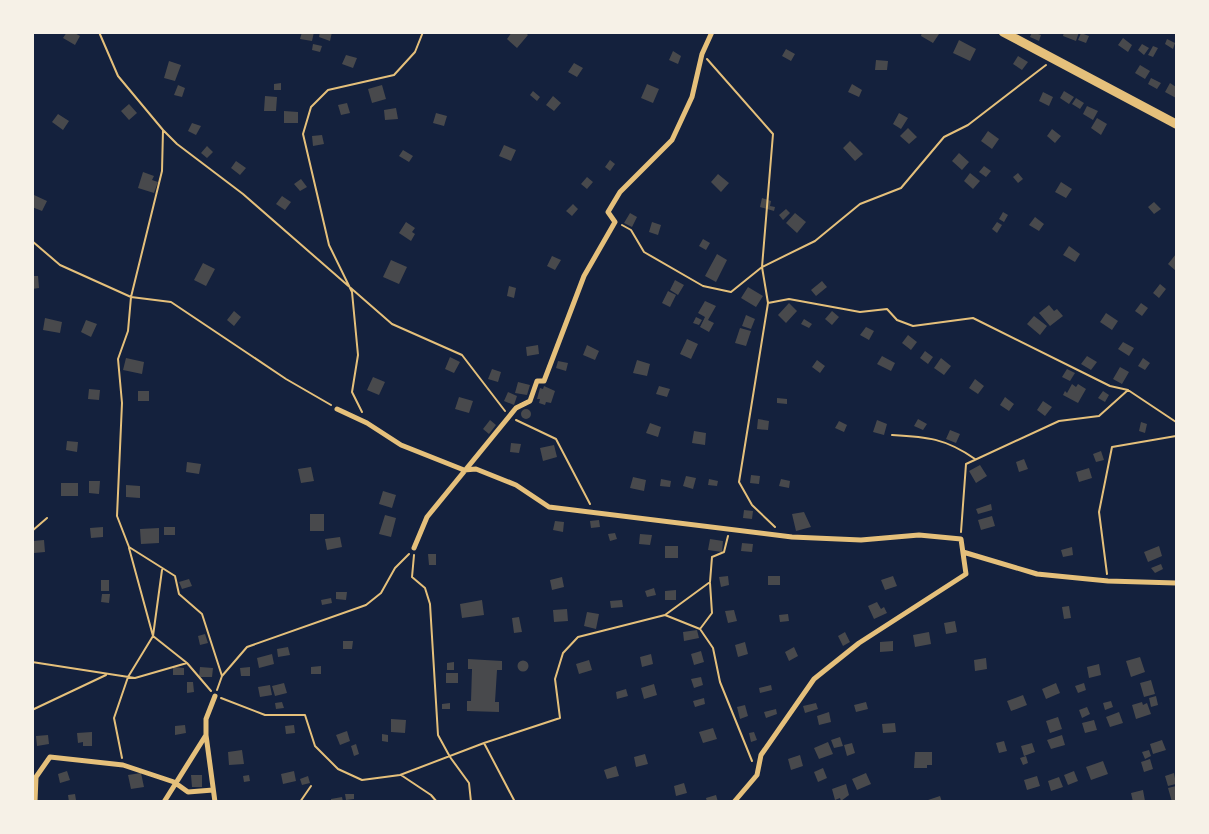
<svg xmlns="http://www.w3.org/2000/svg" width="1209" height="834" font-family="'Varela Round',sans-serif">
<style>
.building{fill:#48494c}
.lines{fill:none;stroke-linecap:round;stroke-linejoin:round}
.path{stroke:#e5c07b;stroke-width:2}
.minor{stroke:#e5c07b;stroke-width:5}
.secondary{stroke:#e5c07b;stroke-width:9}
</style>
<rect width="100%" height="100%" fill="#14213d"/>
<path class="building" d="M67 32H73L80 36 75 45 63 38Z
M302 32H314L312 41 300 39Z
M320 32H332L330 41 319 37Z
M512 32H525L528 35 517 48 507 39Z
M922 32H936L939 34 933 43 921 36Z
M1032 32 1041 35 1039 41 1030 37Z
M1064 32H1079L1076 41 1063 36Z
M1081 33 1089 36 1086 43 1078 40Z
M1123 38 1132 45 1128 52 1118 45Z
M1167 39 1175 43 1173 49 1165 44Z
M959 40 976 49 970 61 953 53Z
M313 44 322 46 320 52 312 50Z
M1142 44 1149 48 1144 55 1138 50Z
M1153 46 1158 48 1153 57 1148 55Z
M786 49 795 54 791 61 782 56Z
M673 51 681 56 678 64 669 60Z
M346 55 357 58 353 68 342 64Z
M1018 56 1028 62 1022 70 1013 64Z
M876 60 888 61 887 70H875Z
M169 61 181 65 175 81 164 78Z
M574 63 583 68 577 77 568 72Z
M1140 65 1150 71 1145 79 1135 73Z
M1151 78 1161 83 1157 89 1148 84Z
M281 83V90H274V84Z
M1170 83 1176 87V98L1165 92Z
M647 84 659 89 653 103 641 98Z
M852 84 862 90 859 97 848 92Z
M178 85 185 88 182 97 174 95Z
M382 85 386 99 372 103 368 89Z
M533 91 540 97 537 101 530 95Z
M1064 91 1074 97 1069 104 1060 98Z
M1043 92 1053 97 1049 106 1039 101Z
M265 96 277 97 276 111H264Z
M553 96 561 103 554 111 546 105Z
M1076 98 1084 103 1080 109 1072 104Z
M347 103 350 113 341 115 338 105Z
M129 104 137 113 129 120 121 111Z
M1087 106 1098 111 1093 120 1083 114Z
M396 108 398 119 385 120 384 110Z
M284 111 298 112V123H284Z
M436 113 447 116 444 126 433 123Z
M899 113 908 118 901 129 893 124Z
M58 114 69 121 63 130 52 122Z
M1097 118 1107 124 1101 135 1091 128Z
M192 123 201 126 196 135 188 131Z
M908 128 917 137 909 144 900 136Z
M1052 129 1061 136 1055 143 1047 136Z
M988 131 999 139 992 149 981 141Z
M322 135 324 144 313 146 312 136Z
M850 141 863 154 855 161 843 148Z
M504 145 516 150 511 161 499 156Z
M207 146 213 152 207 158 201 153Z
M403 150 413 156 409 162 399 156Z
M959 153 969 162 962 170 952 161Z
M610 160 615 164 610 171 605 167Z
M236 161 246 168 240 175 231 168Z
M984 166 991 171 986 177 979 172Z
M143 172 154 176 152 180 158 182 154 193 138 188Z
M970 173 980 181 973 189 964 181Z
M1018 173 1023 179 1018 183 1013 177Z
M718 174 729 183 721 192 711 182Z
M587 177 593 182 587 189 581 184Z
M301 179 307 187 300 191 294 184Z
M1061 182 1072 189 1066 198 1055 192Z
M34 195 47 201 42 211 32 207Z
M282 196 291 202 285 210 276 204Z
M762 198 771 201 770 206 775 207 774 211 760 207Z
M1154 202 1161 209 1154 214 1148 207Z
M573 204 578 209 572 216 566 211Z
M786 209 790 213 783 220 779 215Z
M1003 212 1008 215 1004 222 999 219Z
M630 213 637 217 632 227 624 223Z
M795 213 806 222 797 233 786 223Z
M1035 217 1044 224 1039 231 1029 225Z
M406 222 415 228 412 232 415 234 411 241 399 233Z
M652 222 661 225 658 235 649 232Z
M997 222 1002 225 997 233 992 229Z
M703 239 710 243 706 250 699 246Z
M1069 246 1080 254 1075 262 1063 255Z
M717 254 727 260 716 282 705 276Z
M1176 254V271L1168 264Z
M552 256 561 260 555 270 547 266Z
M391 260 407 267 399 284 383 277Z
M203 263 215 269 206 286 194 280Z
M32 276H38L39 288 32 289Z
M675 280 684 285 678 295 670 290Z
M822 281 827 287 816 296 811 290Z
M1160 284 1166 289 1159 298 1153 293Z
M509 286 516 288 514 298 507 296Z
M748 287 763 296 756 307 741 298Z
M668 291 676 295 670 307 662 303Z
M705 301 716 306 708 320 714 323 709 332 700 327 705 317 698 313Z
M789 303 797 311 786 323 778 315Z
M1141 303 1148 308 1142 316 1135 311Z
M1049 305 1054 311 1057 309 1063 316 1050 326 1039 313Z
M234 311 241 317 234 326 227 320Z
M832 311 839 317 832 325 825 319Z
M1106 313 1118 321 1112 330 1100 322Z
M746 315 755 319 751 329 742 326Z
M1034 316 1047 326 1040 335 1027 324Z
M696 317 702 320 699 325 693 323Z
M45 318 62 322 60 333 43 330Z
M804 319 812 324 809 328 801 324Z
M86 320 97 324 91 337 81 332Z
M866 327 874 331 869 340 860 335Z
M740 328 751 331 746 346 735 343Z
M908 335 917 342 911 350 902 343Z
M687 339 698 344 691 359 680 354Z
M1123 342 1134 348 1129 356 1118 349Z
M538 345 539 354 527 356 526 347Z
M587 345 599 351 595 360 583 355Z
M925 351 933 357 928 364 920 358Z
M882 356 895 363 891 371 877 364Z
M1087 356 1097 362 1091 370 1081 364Z
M450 357 460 362 454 373 445 369Z
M126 358 144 362 142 374 123 370Z
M941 358 951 366 944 375 934 368Z
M1143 358 1150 363 1145 370 1138 366Z
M637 360 650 364 647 376 633 373Z
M817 360 825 366 820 373 812 367Z
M558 361 568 363 566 371 556 368Z
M1120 367 1129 372 1122 384 1113 379Z
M492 369 501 372 498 382 488 379Z
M1067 369 1075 373 1070 381 1062 377Z
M373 377 385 382 379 395 367 390Z
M975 379 984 386 978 394 969 388Z
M518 382 530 385 527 395 515 393Z
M1072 384 1076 387 1078 384 1086 389 1078 403 1063 395 1065 391 1067 393Z
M544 386 555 391 551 403 546 402 545 405 539 403 540 399H537L540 388 543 389Z
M659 386 670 389 667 397 656 394Z
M89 389 100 390 99 400 88 399Z
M138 391H149V401H138Z
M1103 391 1109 395 1105 402 1098 398Z
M508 392 517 396 514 405 504 401Z
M459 397 473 401 469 413 455 409Z
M1005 397 1014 404 1009 411 1000 405Z
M777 398 787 399V404L777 403Z
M1043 401 1052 407 1045 416 1037 410Z
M521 414a5 5 0 1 1 10 0a5 5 0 1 1-10 0Z
M758 419 769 421 768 430 757 429Z
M918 419 927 424 923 430 914 426Z
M490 420 496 425 489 434 483 429Z
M877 420 887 424 884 435 873 432Z
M839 421 847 425 844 432 835 428Z
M1141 422 1147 424 1145 433 1139 431Z
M650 423 661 427 658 437 646 433Z
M950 430 960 434 956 443 946 439Z
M694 431 706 433 705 445 692 443Z
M67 441 78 442 77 452 66 450Z
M511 443 521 444 519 453 510 452Z
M554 445 557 457 543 461 540 448Z
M1101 451 1104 460 1096 462 1093 454Z
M1024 459 1028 469 1019 472 1016 462Z
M187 462 201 464 199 474 186 472Z
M980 465 987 476 976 483 969 471Z
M311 467 314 481 301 483 298 469Z
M1089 468 1092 478 1079 482 1076 472Z
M751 475 760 476 759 484 750 483Z
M686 476 696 478 693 489 683 486Z
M633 477 646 480 644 491 630 488Z
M661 479 671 481 670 487 660 486Z
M709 479 718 481 717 486 708 485Z
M781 479 790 481 789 488 779 486Z
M89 481H100L99 494 89 493Z
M61 483H78V496H61Z
M126 485 140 486V498L126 497Z
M383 491 396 495 392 508 379 504Z
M991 504 992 510 978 514 976 509Z
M744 510 753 511 752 519 743 518Z
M804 512 811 527 796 531 792 514Z
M310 514H324V531H310Z
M385 515 396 518 391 537 379 534Z
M992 516 995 526 981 530 978 520Z
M599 520 600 527 591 528 590 521Z
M555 521 564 522 563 532 553 530Z
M103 527V537L91 538 90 528Z
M164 527H175V535H164Z
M159 528V543L141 544 140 529Z
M615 533 617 539 610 541 608 534Z
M640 534 652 535 650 545 639 544Z
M340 537 342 547 327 550 325 539Z
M710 539 723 541 722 552 708 550Z
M44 540 45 552 34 553 33 541Z
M742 543 753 544 752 552 741 551Z
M665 546H678V558H665Z
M1159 546 1162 556 1148 562 1144 552Z
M1072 547 1073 555 1063 557 1061 550Z
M428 554H436V565H429Z
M1161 564 1163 569 1155 573 1151 568Z
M728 576 729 585 721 587 719 577Z
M768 576H780V585H768Z
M893 576 897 586 885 590 881 580Z
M562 577 564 587 552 590 550 580Z
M189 579 192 586 182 589 179 582Z
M101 580H109V591H101Z
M654 588 656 595 647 597 645 591Z
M676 590V600H665V591Z
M336 592H347L346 600 336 599Z
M102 594H110L109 603 101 602Z
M331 598 332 603 322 605 321 600Z
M482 600 484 615 462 618 460 604Z
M622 600 623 607 611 608 610 601Z
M877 602 881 609 884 607 887 613 874 619 868 606Z
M1069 606 1071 618 1064 619 1062 607Z
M567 609 568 621 554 622 553 610Z
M734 610 737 621 728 623 725 611Z
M587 612 599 614 596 629 584 626Z
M788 614 789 621 780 622 779 615Z
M519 617 522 632 514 633 512 618Z
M955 621 957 632 946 634 944 623Z
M697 630 699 638 684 641 683 632Z
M845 632 850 642 843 646 838 636Z
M929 632 931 644 915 647 913 635Z
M205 634 208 643 200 645 198 636Z
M343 641H353L352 649H343Z
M893 641V651L880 652V642Z
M745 642 748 654 738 657 735 645Z
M288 647 290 655 278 657 277 649Z
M794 647 798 656 789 661 785 652Z
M701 651 704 662 694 665 691 654Z
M272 654 274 664 259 668 257 658Z
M651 654 653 664 642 667 640 657Z
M1140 657 1145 672 1131 677 1126 661Z
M986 658 987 669 975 671 974 660Z
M468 659 502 661V670H497L495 702H499V712L467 711V701H471L472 669H468Z
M589 660 592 670 579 674 576 664Z
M517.5 666a5.5 5.5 0 1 1 11 0a5.5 5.5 0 1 1-11 0Z
M454 662V670H447V663Z
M1099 664 1101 675 1089 678 1087 667Z
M321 666V674H311V667Z
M173 667 184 668V675H173Z
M200 667 213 668 212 677H199Z
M250 667V676H241L240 668Z
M446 673H458V683H446Z
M701 677 703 685 694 688 691 679Z
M1151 680 1155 694 1144 697 1140 683Z
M187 682H193L194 692 187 693Z
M284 683 287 693 275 696 272 686Z
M1056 683 1060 693 1046 699 1042 689Z
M1084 683 1086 690 1078 693 1075 686Z
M654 684 657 695 644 699 641 688Z
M270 685 272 695 260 697 258 687Z
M771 685 772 690 760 693 759 688Z
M626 689 628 696 617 699 616 692Z
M1023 695 1027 705 1011 711 1007 701Z
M1156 696 1158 705 1151 707 1149 698Z
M704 698 705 704 695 707 693 701Z
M1111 701 1113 707 1105 710 1103 703Z
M282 702 284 708 276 709 275 703Z
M866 702 868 709 856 712 854 705Z
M1142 702 1143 705 1147 703 1151 714 1136 719 1132 705Z
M450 703V709H442V704Z
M816 703 818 709 805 713 803 706Z
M745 705 748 716 740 719 737 707Z
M1087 707 1090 714 1082 718 1079 710Z
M776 709 777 714 766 718 764 712Z
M829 712 831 722 819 725 817 716Z
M1119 712 1123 723 1110 727 1106 717Z
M1058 717 1062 729 1050 733 1046 721Z
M391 719 406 720 405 733 391 732Z
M1094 720 1097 730 1085 733 1082 723Z
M895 723 896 732 883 733 882 724Z
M185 725 186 733 175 735V726Z
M294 725 295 733 286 734 285 726Z
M713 728 717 739 703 743 699 732Z
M347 731 350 741 340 745 336 735Z
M92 732V746H83V742L78 743 77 733Z
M754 732 757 740 751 742 749 733Z
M382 734 388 735V742L382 741Z
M48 735 49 744 37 746 36 736Z
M1062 735 1065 745 1051 749 1047 740Z
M840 737 843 746 834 748 831 740Z
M1162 740 1166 750 1153 754 1150 744Z
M1004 741 1007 751 999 753 996 743Z
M828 742 833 754 819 759 814 748Z
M852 743 855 753 847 756 844 745Z
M1032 743 1035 752 1024 756 1021 746Z
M356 744 359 754 354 756 351 746Z
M242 750 244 764 229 765 228 752Z
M1149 750 1151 756 1145 759 1142 752Z
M915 752H932V765H927V768H914Z
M645 754 648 764 636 767 634 757Z
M800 755 803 766 791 770 788 759Z
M1026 756 1028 763 1023 765 1020 758Z
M1150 759 1153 769 1144 772 1141 762Z
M1103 761 1108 774 1091 780 1086 767Z
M616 766 619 776 607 779 604 770Z
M823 768 827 778 818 782 814 772Z
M67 771 70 780 60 783 58 774Z
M294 771 296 781 283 784 281 774Z
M1074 771 1078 781 1068 785 1064 775Z
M141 773 144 787 131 789 128 775Z
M866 773 871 784 857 790 852 779Z
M1174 773 1176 784 1168 786 1165 776Z
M191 775H202V787H192Z
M249 775 250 781 244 782 243 776Z
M308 776 310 783 302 785 300 779Z
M1037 776 1040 786 1027 790 1024 780Z
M1059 777 1063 787 1051 791 1048 781Z
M684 783 687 793 676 796 674 786Z
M846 784 849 795 841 801 840 798 835 800 832 789Z
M1176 786V801L1172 802 1168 788Z
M1143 790 1145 801 1133 802 1131 793Z
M75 794 76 800 69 802 68 795Z
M345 794H354V799L346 800Z
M716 795 718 802H707L706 798Z
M940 796 942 802H929L928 800Z
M342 797 343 802H331V799Z"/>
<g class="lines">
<path class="path" d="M99 32 118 76 163 130 162 171 131 297 128 331 118 359 122 403 117 516 129 547 175 576 179 594 202 614 222 676
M707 59 773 134 762 267 768 303 789 299 860 312 887 309 897 320 913 326 973 318 1110 386 1128 390 1176 422
M163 130 177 144 243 194 392 324 462 355 505 411
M622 225 631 230 644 252 703 286 731 292 762 267 815 241 860 204 901 188 944 137 968 125 1046 65
M32 241 60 265 131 297 171 302 286 379 331 405
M768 303 739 482 752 505 775 527
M362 412 352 392 358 355 352 292 329 245 303 134 311 107 328 90 394 75 415 52 423 32
M516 420 556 439 590 504
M892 435C927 437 945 438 975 459
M32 531 47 518
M961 532 966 464 1059 421 1099 416 1128 390
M414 555 412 577 425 588 430 604 438 735 450 757 469 783 471 802
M162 570 153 636 187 663
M1107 574 1099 512 1112 447 1176 436
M665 615 700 629 713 648 720 682 752 761
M700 629 712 613 710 583
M32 662 135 678 187 663 211 691
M217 690 222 676 247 647 366 605 381 593 395 568 409 554
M221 698 265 715H305L315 746 338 769 362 780 400 775 484 743 560 718 555 679 563 653 578 637 665 615 710 582 712 557 724 552 728 536
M32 710 106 675
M484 743 515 802
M122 758 114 718 128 677 153 636 129 548
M401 775 431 795 437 802
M300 802 311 786"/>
<path class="minor" d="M337 409 367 423 401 445 464 470 476 469 516 485 549 507 792 537 861 540 919 535 961 539 966 574 859 643 814 679 761 755 757 775 734 802
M414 548 427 517 516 408 530 401 537 381H544L584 276 615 222 608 212 620 192 672 140 692 97 702 54 712 32
M963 552 1037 574 1108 581 1176 583
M206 735 215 802
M35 802 36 777 50 757 123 765 174 782 188 792 213 790
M164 802 206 735V719L215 696"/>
<path class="secondary" d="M1003 32 1176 124"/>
</g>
<rect width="1209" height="834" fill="none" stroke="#f6f1e7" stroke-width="68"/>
</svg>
